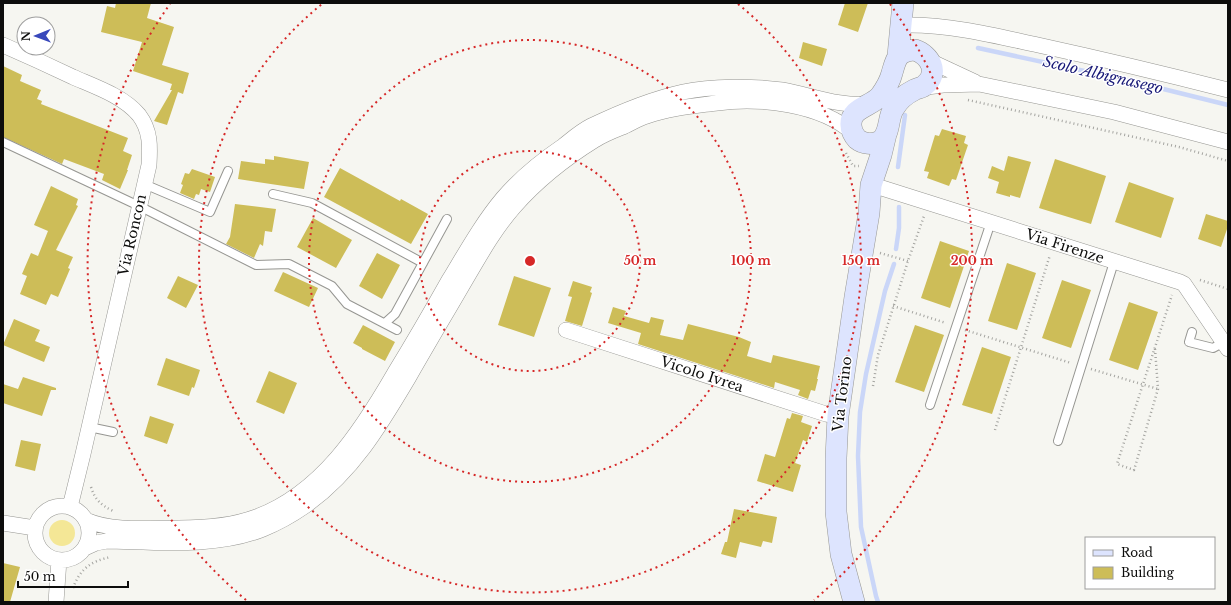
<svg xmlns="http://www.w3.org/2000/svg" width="1231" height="605" font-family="'Libre Baskerville',serif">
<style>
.green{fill:#f4e796}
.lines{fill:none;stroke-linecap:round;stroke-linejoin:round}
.stream{stroke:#cad6f8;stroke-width:4.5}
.building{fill:#cdbd58}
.lane-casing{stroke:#969692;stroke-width:10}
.street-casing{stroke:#969692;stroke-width:16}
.secondary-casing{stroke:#969692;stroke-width:22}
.path{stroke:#a4a4a0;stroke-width:2.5;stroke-dasharray:1 3;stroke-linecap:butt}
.lane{stroke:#fff;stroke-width:8}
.street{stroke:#fff;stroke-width:15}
.secondary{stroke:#dde4fe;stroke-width:21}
.ring{fill:none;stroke:#d62828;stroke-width:2;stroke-dasharray:2 4}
.labels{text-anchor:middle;stroke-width:3;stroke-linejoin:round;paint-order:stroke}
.street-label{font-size:14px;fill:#0d0d0c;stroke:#fff}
.water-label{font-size:15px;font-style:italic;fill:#171877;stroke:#fff}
.centre{fill:#d62828;stroke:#fff;stroke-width:2}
.ring-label{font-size:12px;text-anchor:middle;font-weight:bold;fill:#d62828;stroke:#fff;stroke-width:3;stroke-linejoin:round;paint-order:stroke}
</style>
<rect width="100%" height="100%" fill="#f6f6f1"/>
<path class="green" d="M49 533a13 13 0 1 1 26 0a13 13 0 1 1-26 0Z"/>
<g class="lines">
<path class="stream" d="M978 48 1131 81 1228 105
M898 167 905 115
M896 249 899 228V207
M878 602 876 596 861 527 858 456 860 412 866 374 885 291 894 264"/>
</g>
<path class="building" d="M116 3H151L147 18 174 27 162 65 189 73 183 94 178 92 167 125 154 121 172 90H170L172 84 133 71 142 42 101 32 107 6 115 8Z
M845 3H868L858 32 838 25Z
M803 42 827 49 822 66 799 58Z
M3 66 22 75 20 81 41 90 37 99 42 101 41 104 128 138 123 151 132 155 127 170H128L120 189 102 180 104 174 64 159 62 164 3 137Z
M942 129 966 136 964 143 968 145 956 180 952 179 949 186 927 178 929 172 924 171 935 135 939 136Z
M274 156 309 162 304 189 238 179 241 161 265 164V159L274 160Z
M1008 156 1031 162 1020 198 1010 195V197L996 193 999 182 988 178 992 166 1004 171Z
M1055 159 1106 176 1091 224 1039 208Z
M340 168 400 201 401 199 428 214 411 244 324 197Z
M192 169 215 177 210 192 201 189 199 195 196 194 194 199 180 193 183 185 181 184 185 173 189 174Z
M1129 182 1174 198 1161 238 1115 222Z
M51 186 78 199 76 205 78 206 56 250 73 257 68 268 70 269 58 297 51 294 46 305 20 294 27 276 22 274 31 253 38 256 48 231 34 225Z
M235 204 276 209 272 232 265 231 263 246 260 244 254 258 226 244 230 237Z
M1206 214 1228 221V226L1221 247 1198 239Z
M313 218 352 240 336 268 297 247Z
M940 241 969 251 950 308 921 298Z
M377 253 400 265 382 299 359 286Z
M1007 263 1036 273 1017 330 988 321Z
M283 272 318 288 309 307 274 291Z
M178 276 198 285 186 308 167 298Z
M514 276 551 288 534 337 498 325Z
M1062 280 1091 290 1071 348 1042 338Z
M573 281 592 287 590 292 592 293 582 326 565 321 572 297 568 296Z
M1129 302 1158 312 1138 370 1109 360Z
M613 307 626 311 624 316 649 323 651 317 664 320 660 335 683 340 688 324 739 337 751 342 747 356 771 363 773 355 820 366 817 379H818L815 391 811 390 808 399 798 395 800 390 775 382 774 388 638 344 641 333 608 323Z
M14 319 40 330 35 341 50 347 44 362 3 345Z
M363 325 395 342 385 361 362 349V348L353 343Z
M915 325 944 335 924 392 895 382Z
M982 347 1011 357 992 414 962 405Z
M166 358 200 370 194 388 192 387 189 396 157 385Z
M269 371 297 383 284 414 256 402Z
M23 377 56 388V390H51L42 416 3 403V384L18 389Z
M792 413 803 416 801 422 812 426 807 442 803 440 795 463 801 465 793 492 757 481 765 454 775 457 787 418 790 419Z
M150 416 174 424 167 444 144 436Z
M21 440 41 444 35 471 15 466Z
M734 509 777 517 772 543 763 541 761 547 740 542 736 558 721 554 725 542H727Z
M3 563 20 567 10 602H3Z"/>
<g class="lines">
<g class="lane-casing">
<path id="lane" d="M3 142 139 206 256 265 289 264 332 286 347 304 397 330
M144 184 210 212 228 171
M273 194 312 203 423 263
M385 323 395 314 447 219
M1192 332 1189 342 1213 348 1226 341
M930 405 991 222
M89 427 113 432
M1058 441 1114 262"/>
</g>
<g class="street-casing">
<path id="street" d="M909 25C953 25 996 36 1038 45 1102 59 1165 74 1228 90
M3 45C26 55 50 66 73 77 96 87 123 96 139 115 151 131 150 147 149 165L83 454 70 507
M930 61 975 82
M919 88 943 85 979 84 1114 112 1228 142
M871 185 882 188 1180 282 1184 284 1228 349
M566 330 826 414 838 416
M35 533a27 27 0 1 1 54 0a27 27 0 1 1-54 0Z
M86 520C112 532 150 528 179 528 205 528 232 526 256 517 321 493 361 431 394 374 413 343 431 312 449 280 466 252 482 223 503 198 520 178 541 161 563 146 572 139 581 131 591 126 620 112 652 99 683 92 711 86 753 86 782 90 811 95 839 107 869 104
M3 523 35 528
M85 548 96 543 107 541C157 542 217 548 263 529 278 523 292 515 305 506 352 473 380 426 409 377 426 347 444 317 462 286 478 259 493 231 514 207 537 181 566 158 595 140 604 134 615 130 625 126 632 123 639 118 647 116 669 108 694 106 717 103 759 97 821 104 853 133
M56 602 59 560"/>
</g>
<g class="secondary-casing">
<path id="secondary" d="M915 50C930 55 940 73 925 85 922 88 918 88 914 90 906 94 898 101 894 108 887 118 891 134 880 141 873 145 863 144 857 139 854 136 851 130 851 125 850 107 872 107 881 95 886 88 890 81 892 73 896 59 897 51 915 50Z
M898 56 903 3
M854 602 841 554 836 512V458L838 416 855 297 869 213 871 185 881 155 886 134"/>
</g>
<path class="path" d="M968 100 1179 147 1228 161
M846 153 853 166H859
M880 253 908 261
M1200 280 1228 289
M893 306 946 323
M965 330 1071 363
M1155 349 1158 389 1134 470 1117 464 1172 295
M1091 369 1158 389
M873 386 878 355 908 261 924 216
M995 430 1050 255
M91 487C95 500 101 505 113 511
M73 588C80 569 91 561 111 557"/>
<use href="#lane" class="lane"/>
<use href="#street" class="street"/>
<use href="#secondary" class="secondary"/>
</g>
<g class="ring">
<circle cx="530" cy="261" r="110"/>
<circle cx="530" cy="261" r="221"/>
<path d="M738 4A331 331 0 1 1 322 4"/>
<path d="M246 600A442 442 0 0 1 170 4M890 4A442 442 0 0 1 814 600"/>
</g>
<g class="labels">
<g class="street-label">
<text transform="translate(132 235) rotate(-77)" y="5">Via Roncon</text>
<text transform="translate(1065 246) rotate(18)" y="5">Via Firenze</text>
<text transform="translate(702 374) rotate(18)" y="5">Vicolo Ivrea</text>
<text transform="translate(842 394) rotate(-83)" y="5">Via Torino</text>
</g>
<g class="water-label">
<text transform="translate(1103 75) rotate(13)" y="5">Scolo Albignasego</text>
</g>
</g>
<circle cx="530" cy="261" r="6" class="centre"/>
<g class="ring-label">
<text x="640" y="265">50 m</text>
<text x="751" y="265">100 m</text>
<text x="861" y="265">150 m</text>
<text x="972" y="265">200 m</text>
</g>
<rect width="1231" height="605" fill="none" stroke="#0d0d0c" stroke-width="8"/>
<rect x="1085" y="537" width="130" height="52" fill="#ffffff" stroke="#9e9e9e"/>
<rect x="1093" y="550" width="20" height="6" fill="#dde4fe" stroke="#9e9e9e"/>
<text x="1121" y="557" font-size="12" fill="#0d0d0c">Road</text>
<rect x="1093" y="567" width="20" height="12" fill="#cdbd58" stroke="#9e9e9e"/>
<text x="1121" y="577" font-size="12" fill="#0d0d0c">Building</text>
<g transform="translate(36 36) rotate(269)"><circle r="19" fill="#ffffff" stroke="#9e9e9e"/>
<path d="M0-3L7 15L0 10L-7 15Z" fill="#3848bb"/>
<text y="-6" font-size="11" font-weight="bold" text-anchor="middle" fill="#0d0d0c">N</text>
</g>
<path d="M18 581v6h110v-6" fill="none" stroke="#0d0d0c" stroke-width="2"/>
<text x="24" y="581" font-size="12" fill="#0d0d0c" stroke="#ffffff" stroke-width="3" paint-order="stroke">50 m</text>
</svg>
